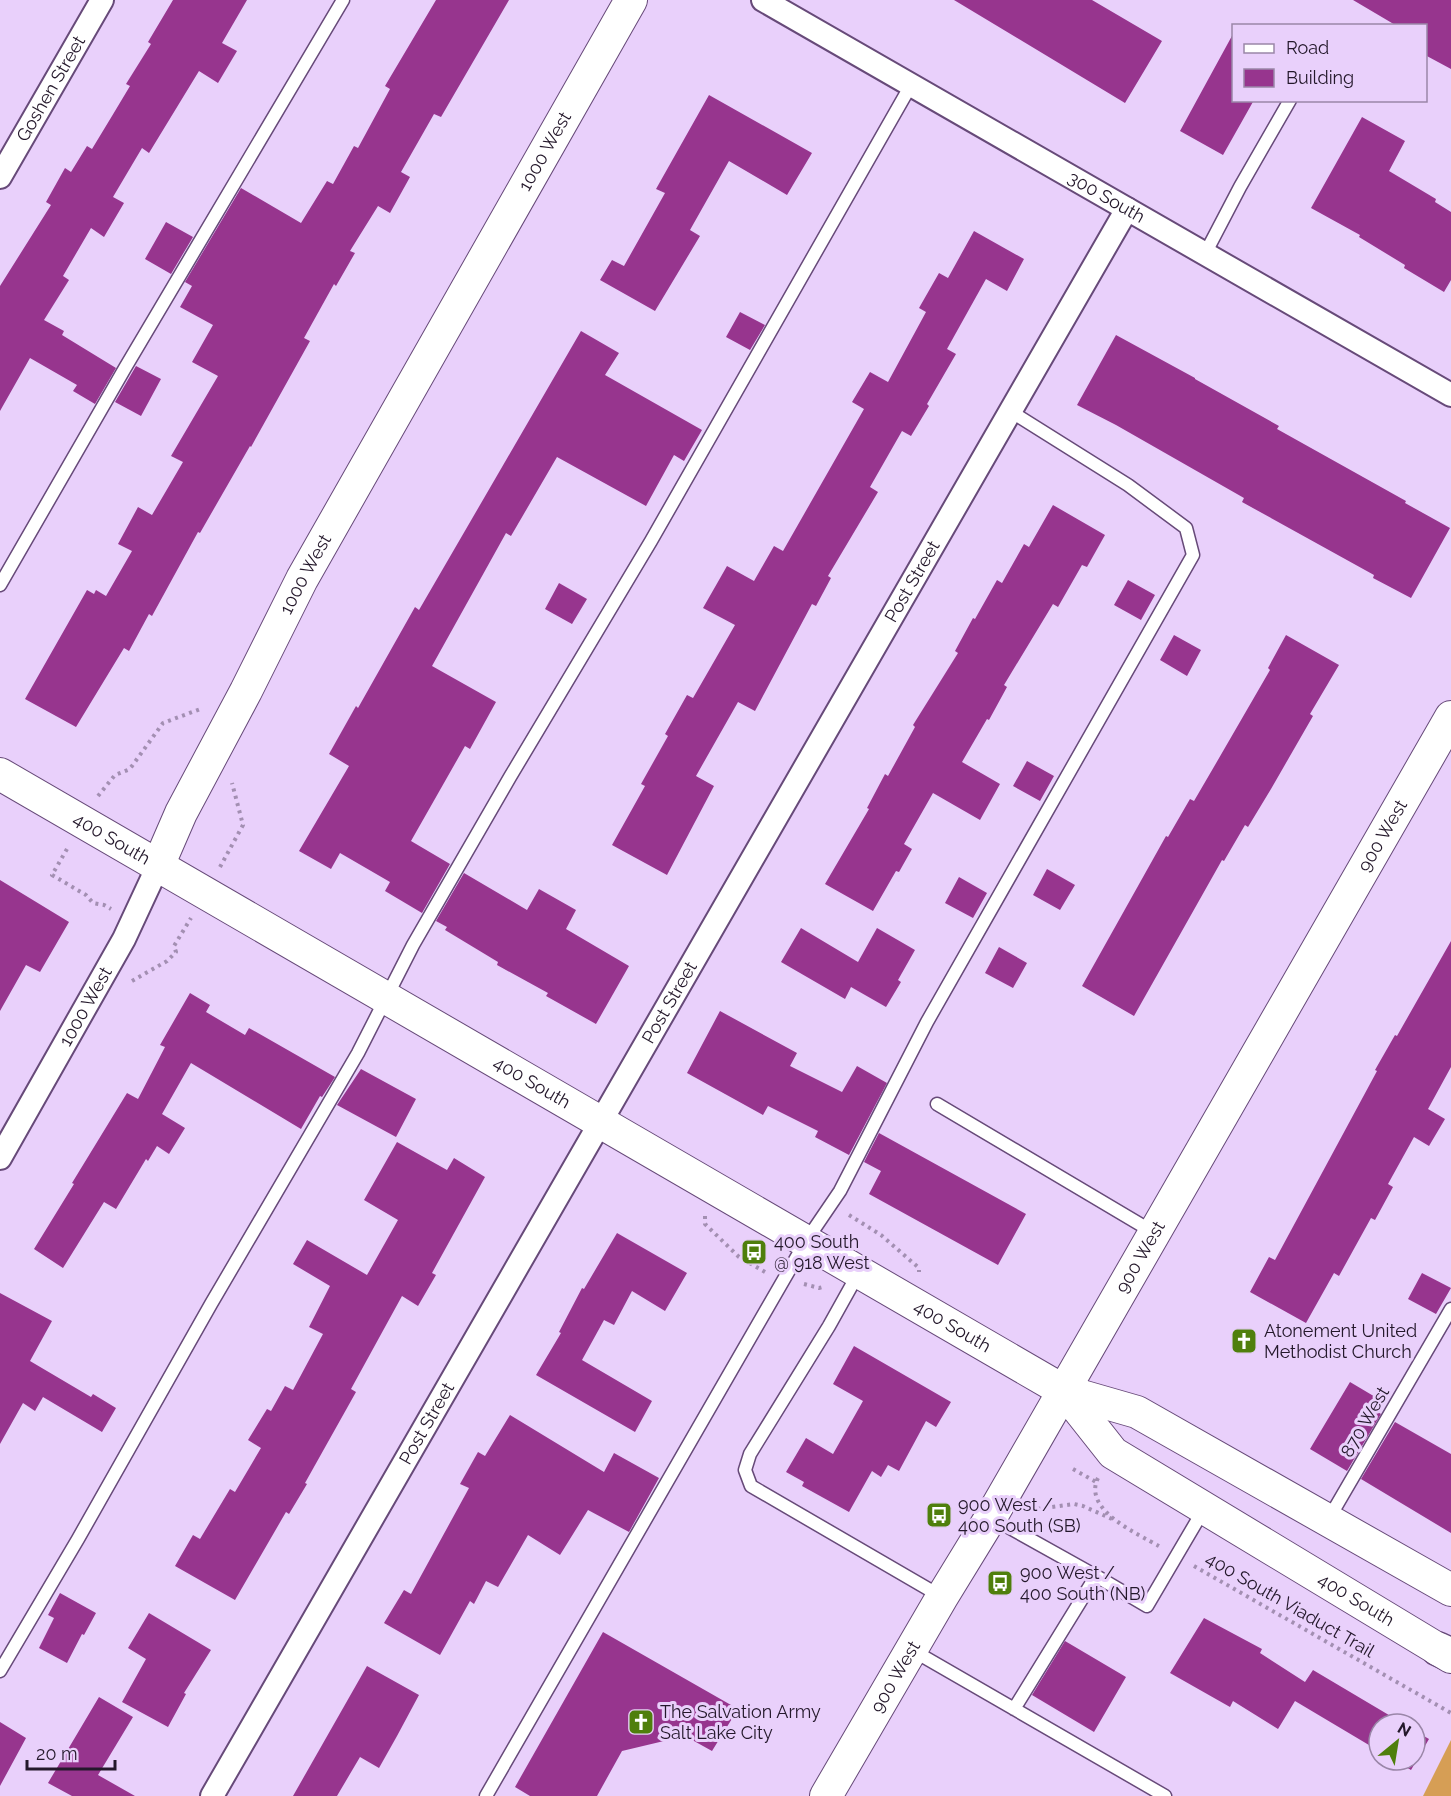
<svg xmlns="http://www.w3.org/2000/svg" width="1451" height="1796" font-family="Raleway,sans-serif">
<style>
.green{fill:#d69e55}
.building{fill:#97358e}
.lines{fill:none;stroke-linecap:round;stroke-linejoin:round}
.lane-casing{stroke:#674a79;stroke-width:15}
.street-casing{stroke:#674a79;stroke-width:26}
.secondary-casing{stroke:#674a79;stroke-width:34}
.highway-casing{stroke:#674a79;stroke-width:36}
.path{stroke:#a38fb2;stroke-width:4;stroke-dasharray:3 4.5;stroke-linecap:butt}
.lane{stroke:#fff;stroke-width:12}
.street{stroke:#fff;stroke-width:22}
.secondary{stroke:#fff;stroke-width:32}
.highway{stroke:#fff;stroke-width:33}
.labels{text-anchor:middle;stroke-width:6;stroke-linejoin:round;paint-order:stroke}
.street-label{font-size:18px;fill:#24182b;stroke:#e9d0fb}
.poi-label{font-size:18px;fill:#24182b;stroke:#e9d0fb;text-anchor:start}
</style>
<rect width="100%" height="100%" fill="#e9d0fb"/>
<path class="green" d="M1451 1740V1796H1423Z"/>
<path class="building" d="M173 0H247L222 43 237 51 218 83 199 71 149 153 142 148 113 197 124 203 104 237 91 228 63 276 69 280 44 320 64 331 62 335 116 368 95 404 73 391 77 385 30 358 0 411V286L51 205 46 202 65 168 71 172 87 146 92 149 112 116 130 86 126 84 151 44 148 42Z
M436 0H509L441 117 434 114 401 172 410 177 390 213 378 206 350 251 355 253 336 286 334 284 304 338 310 341 251 447 250 446 200 533 198 532 152 616 149 614 129 651 124 648 76 727 25 699 87 590 94 594 96 590 106 596 132 551 118 544 138 507 152 515 183 462 171 456 218 376 192 362 213 325 180 307 192 286 185 282 241 188 301 223 327 181 333 184 354 146 358 148 390 89 385 86Z
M954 0H1092L1162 41 1125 103Z
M1353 0H1451V69L1425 55V26H1397Z
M1233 34V100H1254L1223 155 1180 131Z
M709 95 812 153 787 195 729 161 690 230 700 236 655 311 600 280 612 260 624 266 665 193 656 189Z
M1362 117 1405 141 1389 171 1436 199 1435 202 1451 212V280L1444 292 1404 268 1405 265 1359 237 1360 235 1311 208Z
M166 222 193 237 171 274 145 259Z
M974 231 1024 259 1007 291 986 279 947 349 956 354 927 404 929 406 911 436 902 431 870 487 878 492 828 576 831 578 816 606 812 604 755 711 738 702 696 776 714 786 667 875 612 845 645 786 641 784 668 736 665 734 687 695 693 698 735 625 703 608 727 566 754 581 774 546 783 551 864 409 852 402 870 372 888 382 926 312 919 308 939 273 948 278Z
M740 312 765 325 750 350 726 337Z
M581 331 619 353 605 375 702 430 684 461 674 455 646 506 557 457 511 536 506 533 432 666 496 702 470 749 465 746 411 841 450 864 422 913 385 891 390 882 340 853 331 869 299 851 349 766 329 754 356 706 358 708 415 607 419 610Z
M1116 335 1195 378V379L1279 426 1277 429 1406 501 1405 503 1450 528 1411 598 1373 578 1374 575 1242 502 1244 498 1116 425 1077 405Z
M136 366 161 379 141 416 115 402Z
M1053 505 1105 535 1087 567 1082 565 1058 607 1053 604 1004 685 1007 687 989 720 987 719 962 762 1000 784 980 820 933 793 904 844 912 849 899 872 896 871 873 911 825 884 869 809 867 808 885 774 888 776 915 727 913 725 958 653 955 651 973 618 975 619 997 580 1002 583 1024 544 1029 547Z
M1128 580 1155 595 1141 620 1114 605Z
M559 583 587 599 572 624 545 609Z
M1174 635 1201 650 1187 676 1160 660Z
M1286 635 1339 665 1310 714 1313 716 1271 789 1248 827 1245 825 1224 861 1222 860 1134 1016 1082 986 1166 836 1168 837 1190 799 1194 801 1215 765 1270 670 1268 668Z
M1027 761 1054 776 1040 801 1013 786Z
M1047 869 1075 885 1060 910 1033 895Z
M464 873 527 910 539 889 576 910 566 929 629 966 596 1024 546 996 548 993 497 965 498 962 445 930 447 927 436 921Z
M959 877 987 893 973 918 945 903Z
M0 880 69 922 40 972 26 965 0 1011Z
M801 928 858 962 877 928 915 950 898 980 901 982 886 1007 851 987 845 999 781 962Z
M1451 941V1067L1428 1109 1445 1119 1429 1146 1414 1137 1388 1184 1393 1187 1375 1220 1371 1218 1339 1276 1334 1273 1306 1323 1250 1292 1269 1257 1275 1260 1377 1071 1375 1070 1395 1035 1397 1036Z
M999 947 1027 963 1013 988 985 973Z
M190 993 210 1005 206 1012 245 1035 249 1028 335 1077 322 1097 320 1096 301 1129 191 1063 162 1114 185 1128 169 1154 157 1146 148 1161 146 1159 116 1209 104 1202 63 1268 34 1249 74 1184 72 1183 127 1093 138 1099 165 1047 160 1045Z
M720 1011 797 1053 790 1066 842 1092 857 1066 887 1083 849 1155 815 1137 818 1131 768 1106 763 1115 687 1073Z
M361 1069 416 1099 396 1137 337 1105Z
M879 1133 1026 1214 998 1265 869 1194 881 1171 864 1162Z
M397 1142 447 1170 454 1158 485 1177 432 1273 436 1275 418 1306 402 1296 351 1389 356 1392 305 1483 307 1484 289 1514 286 1512 235 1600 175 1566 193 1535 200 1539 230 1489 235 1492 261 1448 248 1440 267 1409 271 1411 285 1386 293 1390 323 1334 309 1327 330 1286 293 1264 307 1240 367 1275 398 1220 364 1200Z
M617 1233 687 1273 665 1311 632 1291 614 1325 604 1320 582 1360 652 1401 635 1432 536 1375 561 1333 559 1332 582 1288 584 1289Z
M1422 1273 1451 1288 1436 1314 1408 1299Z
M0 1293 52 1321 30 1361 91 1397 93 1394 116 1408 102 1432 43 1397 35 1411 23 1403 0 1444Z
M854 1346 951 1402 936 1427 926 1421 899 1471 888 1465 881 1477 872 1471 849 1512 802 1486 804 1482 786 1472 806 1438 833 1454 863 1401 833 1384Z
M1350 1382 1382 1401 1376 1411 1381 1414 1347 1471 1310 1449Z
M510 1415 604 1472 614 1453 659 1478 629 1532 588 1510 560 1555 528 1535 498 1587 486 1581 474 1604 470 1601 440 1655 384 1623 404 1590 411 1594 469 1488 460 1484 478 1452 485 1456Z
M1395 1422 1451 1454V1533L1361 1479Z
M60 1593 96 1613 84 1635 82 1634 67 1663 39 1648 54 1618 48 1615Z
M149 1613 211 1650 184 1693 186 1694 168 1727 122 1702 146 1659 128 1648Z
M1204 1618 1262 1649 1260 1653 1305 1682 1313 1670 1404 1724H1379V1751L1295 1701 1278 1729 1233 1701 1230 1707 1170 1673Z
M603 1632 738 1709 712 1751 685 1736 622 1751 597 1796H530L515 1787Z
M1065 1641 1126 1677 1094 1732 1032 1695Z
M367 1666 419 1695 397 1736 379 1768 360 1757 337 1796H293Z
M99 1697 133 1717 98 1775 135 1796H72L48 1783Z
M0 1722 26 1738 0 1786Z
M1415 1731 1429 1739 1411 1770 1394 1760H1415Z"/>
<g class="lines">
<g class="lane-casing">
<path id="lane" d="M1205 254 1240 187 1290 100
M0 585 125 368 343 0
M937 1104 1153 1232
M858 1274 829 1326 750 1454 745 1470 751 1486 942 1597
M992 1518 1096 1576 1014 1709
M1328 1520 1451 1309
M1096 1576 1147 1606 1204 1509
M912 1650 1165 1796
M0 1671 78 1539 211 1304 358 1053 413 945 510 777 651 541 911 85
M486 1796 806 1241 840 1191 927 1022 1193 555 1186 528 1128 485 1010 411"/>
</g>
<g class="street-casing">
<g id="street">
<path id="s1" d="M763 0 1451 395"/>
<path id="s2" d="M0 177 102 0"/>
<path id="s3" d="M0 1158 124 939 158 866"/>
<path id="s4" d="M212 1796 1127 209"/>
</g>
</g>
<g class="secondary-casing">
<g id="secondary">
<path id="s5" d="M0 774 1064 1391 1137 1412 1451 1590"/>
<path id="s6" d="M158 866 181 813 246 691 302 579 631 0"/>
<path id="s7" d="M1064 1391 1113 1453 1451 1657"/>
<path id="s8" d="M826 1796 942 1597 991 1517 1451 717"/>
</g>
</g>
<g class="highway-casing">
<path id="highway" d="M1438 1649 1451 1655"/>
</g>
<path class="path" d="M98 796 115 775 128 770 132 766 163 723 203 708
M67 849 52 875 86 895 93 903 104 905 111 909
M220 867 243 825 232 783
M132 981 167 961 176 952 174 946 191 918
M849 1215 881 1235 919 1268V1272
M705 1216V1224L739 1257 765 1272
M804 1284 819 1288 823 1287
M1073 1469 1096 1482
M1098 1478C1082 1510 1138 1534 1159 1546
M1030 1510 1074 1504 1083 1506 1112 1519
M1194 1566 1451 1713"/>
<use href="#lane" class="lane"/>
<use href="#street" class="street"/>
<use href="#secondary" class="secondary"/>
<use href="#highway" class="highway"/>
</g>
<defs>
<g id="bus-square" transform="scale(1.35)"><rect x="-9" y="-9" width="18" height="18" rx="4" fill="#4f7f0c" stroke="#e9d0fb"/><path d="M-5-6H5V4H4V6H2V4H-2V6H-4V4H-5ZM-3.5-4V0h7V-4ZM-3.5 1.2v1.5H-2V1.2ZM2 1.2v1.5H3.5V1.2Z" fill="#fff"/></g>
<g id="church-square" transform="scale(1.35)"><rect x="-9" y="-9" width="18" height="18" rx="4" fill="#4f7f0c" stroke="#e9d0fb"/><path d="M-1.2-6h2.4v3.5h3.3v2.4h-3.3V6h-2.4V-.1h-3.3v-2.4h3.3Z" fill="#fff"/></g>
</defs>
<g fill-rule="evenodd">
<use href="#bus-square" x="754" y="1252"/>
<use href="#church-square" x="1244" y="1341"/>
<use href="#bus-square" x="939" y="1515"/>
<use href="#bus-square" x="1000" y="1583"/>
<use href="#church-square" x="641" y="1722"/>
</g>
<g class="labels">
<g class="street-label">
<text dy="6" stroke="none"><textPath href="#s2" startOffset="102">Goshen Street</textPath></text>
<text dy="6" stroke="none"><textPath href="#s6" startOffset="813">1000 West</textPath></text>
<text dy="6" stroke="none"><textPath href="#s1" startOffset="396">300 South</textPath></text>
<text dy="6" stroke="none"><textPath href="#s6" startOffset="327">1000 West</textPath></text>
<text dy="6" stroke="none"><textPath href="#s4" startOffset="1402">Post Street</textPath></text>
<text dy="6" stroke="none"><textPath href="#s8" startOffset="1110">900 West</textPath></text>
<text dy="6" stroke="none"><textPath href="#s5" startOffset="129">400 South</textPath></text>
<text dy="6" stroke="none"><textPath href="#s4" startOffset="916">Post Street</textPath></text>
<text dy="6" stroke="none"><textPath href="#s3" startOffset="174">1000 West</textPath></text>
<text dy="6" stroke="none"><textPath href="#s5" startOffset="615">400 South</textPath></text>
<text dy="6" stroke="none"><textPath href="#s8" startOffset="624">900 West</textPath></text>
<text dy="6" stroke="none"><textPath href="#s5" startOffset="1101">400 South</textPath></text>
<text transform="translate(1365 1422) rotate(-60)" y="6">870 West</text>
<text dy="6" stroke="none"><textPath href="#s4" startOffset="430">Post Street</textPath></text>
<text dy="6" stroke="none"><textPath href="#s7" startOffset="363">400 South</textPath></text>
<text transform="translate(1290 1605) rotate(30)" y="6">400 South Viaduct Trail</text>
<text dy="6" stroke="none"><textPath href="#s8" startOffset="138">900 West</textPath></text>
</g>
<g class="poi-label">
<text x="774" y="1248">400 South<tspan x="774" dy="21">@ 918 West</tspan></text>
<text x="1264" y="1337">Atonement United<tspan x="1264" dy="21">Methodist Church</tspan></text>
<text x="958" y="1511">900 West /<tspan x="958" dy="21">400 South (SB)</tspan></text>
<text x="1020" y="1579">900 West /<tspan x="1020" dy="21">400 South (NB)</tspan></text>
<text x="660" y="1718">The Salvation Army<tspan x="660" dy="21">Salt Lake City</tspan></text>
</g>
</g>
<rect x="1232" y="24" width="195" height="78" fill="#e9d0fb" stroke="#9a86a8" stroke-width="1.5"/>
<rect x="1244" y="44" width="30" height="9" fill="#ffffff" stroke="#9a86a8" stroke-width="1.5"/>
<text x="1286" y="54" font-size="18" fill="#24182b">Road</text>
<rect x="1244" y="69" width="30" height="18" fill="#97358e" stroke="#9a86a8" stroke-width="1.5"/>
<text x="1286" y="84" font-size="18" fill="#24182b">Building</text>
<g transform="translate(1397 1742) rotate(30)"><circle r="28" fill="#e9d0fb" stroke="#9a86a8" stroke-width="1.5"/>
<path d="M0-4.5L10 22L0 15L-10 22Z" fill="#4f7f0c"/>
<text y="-9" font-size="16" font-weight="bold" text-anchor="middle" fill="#24182b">N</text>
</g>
<path d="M27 1760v9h88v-9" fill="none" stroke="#24182b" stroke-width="3"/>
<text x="36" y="1760" font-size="18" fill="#24182b" stroke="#e9d0fb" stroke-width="4.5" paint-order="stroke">20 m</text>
</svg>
